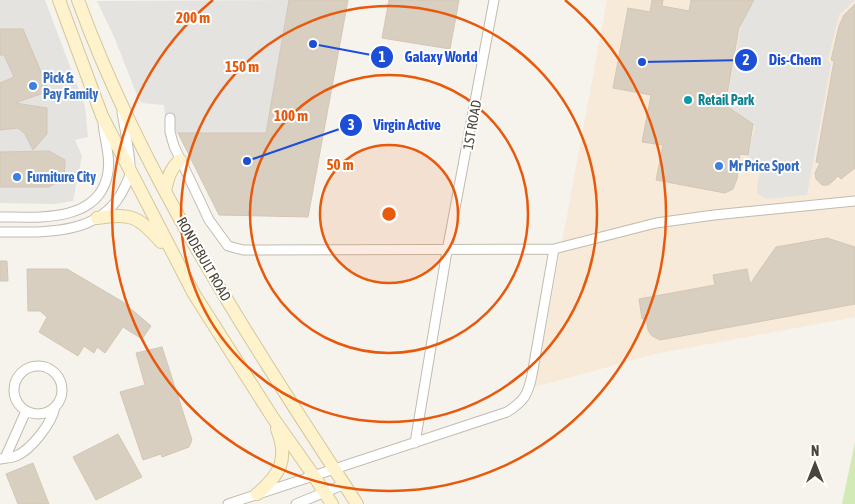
<svg xmlns="http://www.w3.org/2000/svg" width="855" height="504" font-family="'Asap Condensed',sans-serif">
<style>
.commercial{fill:#f7ead8}
.green{fill:#d2eab5}
.parking{fill:#e5e3e0}
.building{fill:#d8cfc1;stroke:#d3c7b4}
.lines{fill:none;stroke-linecap:round;stroke-linejoin:round}
.street-casing{stroke:#c2bbae;stroke-width:11}
.secondary-casing{stroke:#d6c79b;stroke-width:14}
.street{stroke:#fff;stroke-width:9}
.secondary{stroke:#fff3cd;stroke-width:12}
.ring{fill:none;stroke:#e8590c;stroke-width:2.5}
.shop-dot{fill:#3f7fe0;stroke:#fff;stroke-width:2}
.culture-dot{fill:#0f9aa8;stroke:#fff;stroke-width:2}
.labels{text-anchor:middle;stroke-width:4;stroke-linejoin:round;paint-order:stroke}
.shop-label{font-size:14px;font-weight:bold;fill:#366cbe;stroke:#fff;text-anchor:start}
.culture-label{font-size:14px;font-weight:bold;fill:#0d838f;stroke:#fff;text-anchor:start}
.street-label{font-size:14px;fill:#4b4439;stroke:#fff}
.centre{fill:#e8590c;stroke:#fff;stroke-width:2.5}
.ring-label{font-size:15px;text-anchor:middle;font-weight:bold;fill:#e8590c;stroke:#fff;stroke-width:4;stroke-linejoin:round;paint-order:stroke}
.leader{fill:none;stroke:#1d4ed8;stroke-width:2}
.callout-dot{fill:#1d4ed8;stroke:#fff;stroke-width:2}
.mark-label{font-size:15px;text-anchor:middle;font-weight:bold;fill:#fff}
.callout-label{font-size:15px;text-anchor:middle;font-weight:bold;fill:#1d4ed8;stroke:#fff;stroke-width:4;stroke-linejoin:round;paint-order:stroke}
</style>
<rect width="100%" height="100%" fill="#f6f3ec"/>
<path class="commercial" d="M607 0H855V317L655 354 535 387Z"/>
<path class="green" d="M855 442V504H842Z"/>
<path class="parking" d="M0 0H45L85 106 88 137 75 140 82 156 73 201 55 204 0 203Z
M289 0 266 133H178L167 139 164 105 142 103 138 98 115 39 97 1Z
M755 0H855L839 15 828 60 831 64 807 195 766 199 758 194 757 186 761 165 747 160 755 126 726 105 742 21Z"/>
<path class="building" d="M289 0H348L308 217 219 215 178 133H266Z
M389 0H459L450 49 382 38Z
M652 0H663L662 6 689 11 691 0H754L739 28 725 105 753 124 748 155 740 154 737 179 733 189 725 193 656 180 663 145 642 142 651 95 613 88 628 8 650 12Z
M855 4V168L841 179 838 176 832 182 828 185H822L816 179 815 173 820 163 816 162 834 61 831 60 839 26 844 15Z
M0 29H23L49 91 15 103 47 108V134L33 150 25 134 18 128 0 130V83L14 77 4 55H0Z
M49 151 65 160 64 178 49 187H0V152Z
M827 238 855 247V304L660 340 652 336 648 330 646 318 642 319 639 299 715 285 713 275 747 269 750 284 776 247Z
M0 261H7L8 281H0Z
M27 269H67L123 302 151 326 142 339 123 327 105 353 97 347 94 353 84 346 78 356 39 332 47 317 40 311H28Z
M162 347 192 440 189 447 162 457 161 454 143 460 120 392 145 385 136 353Z
M118 434 142 477 96 500 73 457Z
M33 463 49 504H18L6 474Z"/>
<g class="lines">
<g class="street-casing">
<path id="street" d="M170 118V132L174 146 209 220 228 246 243 250 554 249 656 223 714 215 855 201
M0 217C37 217 96 223 107 177 112 159 104 140 103 122
M0 232C42 232 97 236 121 194 124 188 129 180 130 173 132 163 124 125 122 112
M14 390a24 24 0 1 1 48 0a24 24 0 1 1-48 0Z
M415 443 447 251 494 0
M5 458 26 411
M0 459C5 458 11 458 16 456 31 450 52 423 55 407
M228 504 507 412C524 401 528 395 532 375L554 249
M296 504 345 484"/>
</g>
<g class="secondary-casing">
<path id="secondary" d="M59 0 102 116 194 294 273 418 314 476 332 504
M78 0C144 181 253 344 357 504
M165 191C168 178 170 169 180 160
M97 218C131 212 139 217 161 242
M257 494C280 475 289 459 277 429"/>
</g>
<use href="#street" class="street"/>
<use href="#secondary" class="secondary"/>
</g>
<circle cx="389" cy="214" r="69" fill="#e8590c" fill-opacity=".12"/>
<g class="ring">
<circle cx="389" cy="214" r="69"/>
<circle cx="389" cy="214" r="139"/>
<circle cx="389" cy="214" r="208"/>
<path d="M565 0A277 277 0 1 1 213 0"/>
</g>
<g class="shop-dot">
<circle cx="33" cy="86" r="5"/>
<circle cx="719" cy="166" r="5"/>
<circle cx="17" cy="177" r="5"/>
</g>
<circle class="culture-dot" cx="688" cy="100" r="5"/>
<g class="labels">
<g class="shop-label">
<text x="43" y="83">Pick &amp;<tspan x="43" dy="16">Pay Family</tspan></text>
<text x="729" y="171">Mr Price Sport</text>
<text x="27" y="182">Furniture City</text>
</g>
<g class="culture-label">
<text x="698" y="105">Retail Park</text>
</g>
<g class="street-label">
<text transform="translate(472 125) rotate(-80)" y="5">1ST ROAD</text>
<text transform="translate(204 259) rotate(60)" y="5">RONDEBULT ROAD</text>
</g>
</g>
<circle cx="389" cy="214" r="8" class="centre"/>
<g class="ring-label">
<text x="193" y="23">200 m</text>
<text x="242" y="72">150 m</text>
<text x="291" y="121">100 m</text>
<text x="340" y="170">50 m</text>
</g>
<path class="leader" d="M313 44L382 57M642 62L746 60M247 161L351 125"/>
<g class="callout-dot">
<circle cx="313" cy="44" r="5"/>
<circle cx="642" cy="62" r="5"/>
<circle cx="247" cy="161" r="5"/>
<circle cx="382" cy="57" r="12"/>
<circle cx="746" cy="60" r="12"/>
<circle cx="351" cy="125" r="12"/>
</g>
<g class="mark-label">
<text x="382" y="62">1</text>
<text x="746" y="65">2</text>
<text x="351" y="130">3</text>
</g>
<g class="callout-label">
<text x="441" y="62">Galaxy World</text>
<text x="795" y="65">Dis-Chem</text>
<text x="407" y="130">Virgin Active</text>
</g>
<g transform="translate(815 464)" stroke="#ffffff" stroke-width="4" paint-order="stroke">
<path d="M0-4L9 19L0 12L-9 19Z" fill="#4b4439"/>
<text y="-8" font-size="14" font-weight="bold" text-anchor="middle" fill="#4b4439">N</text>
</g>
</svg>
